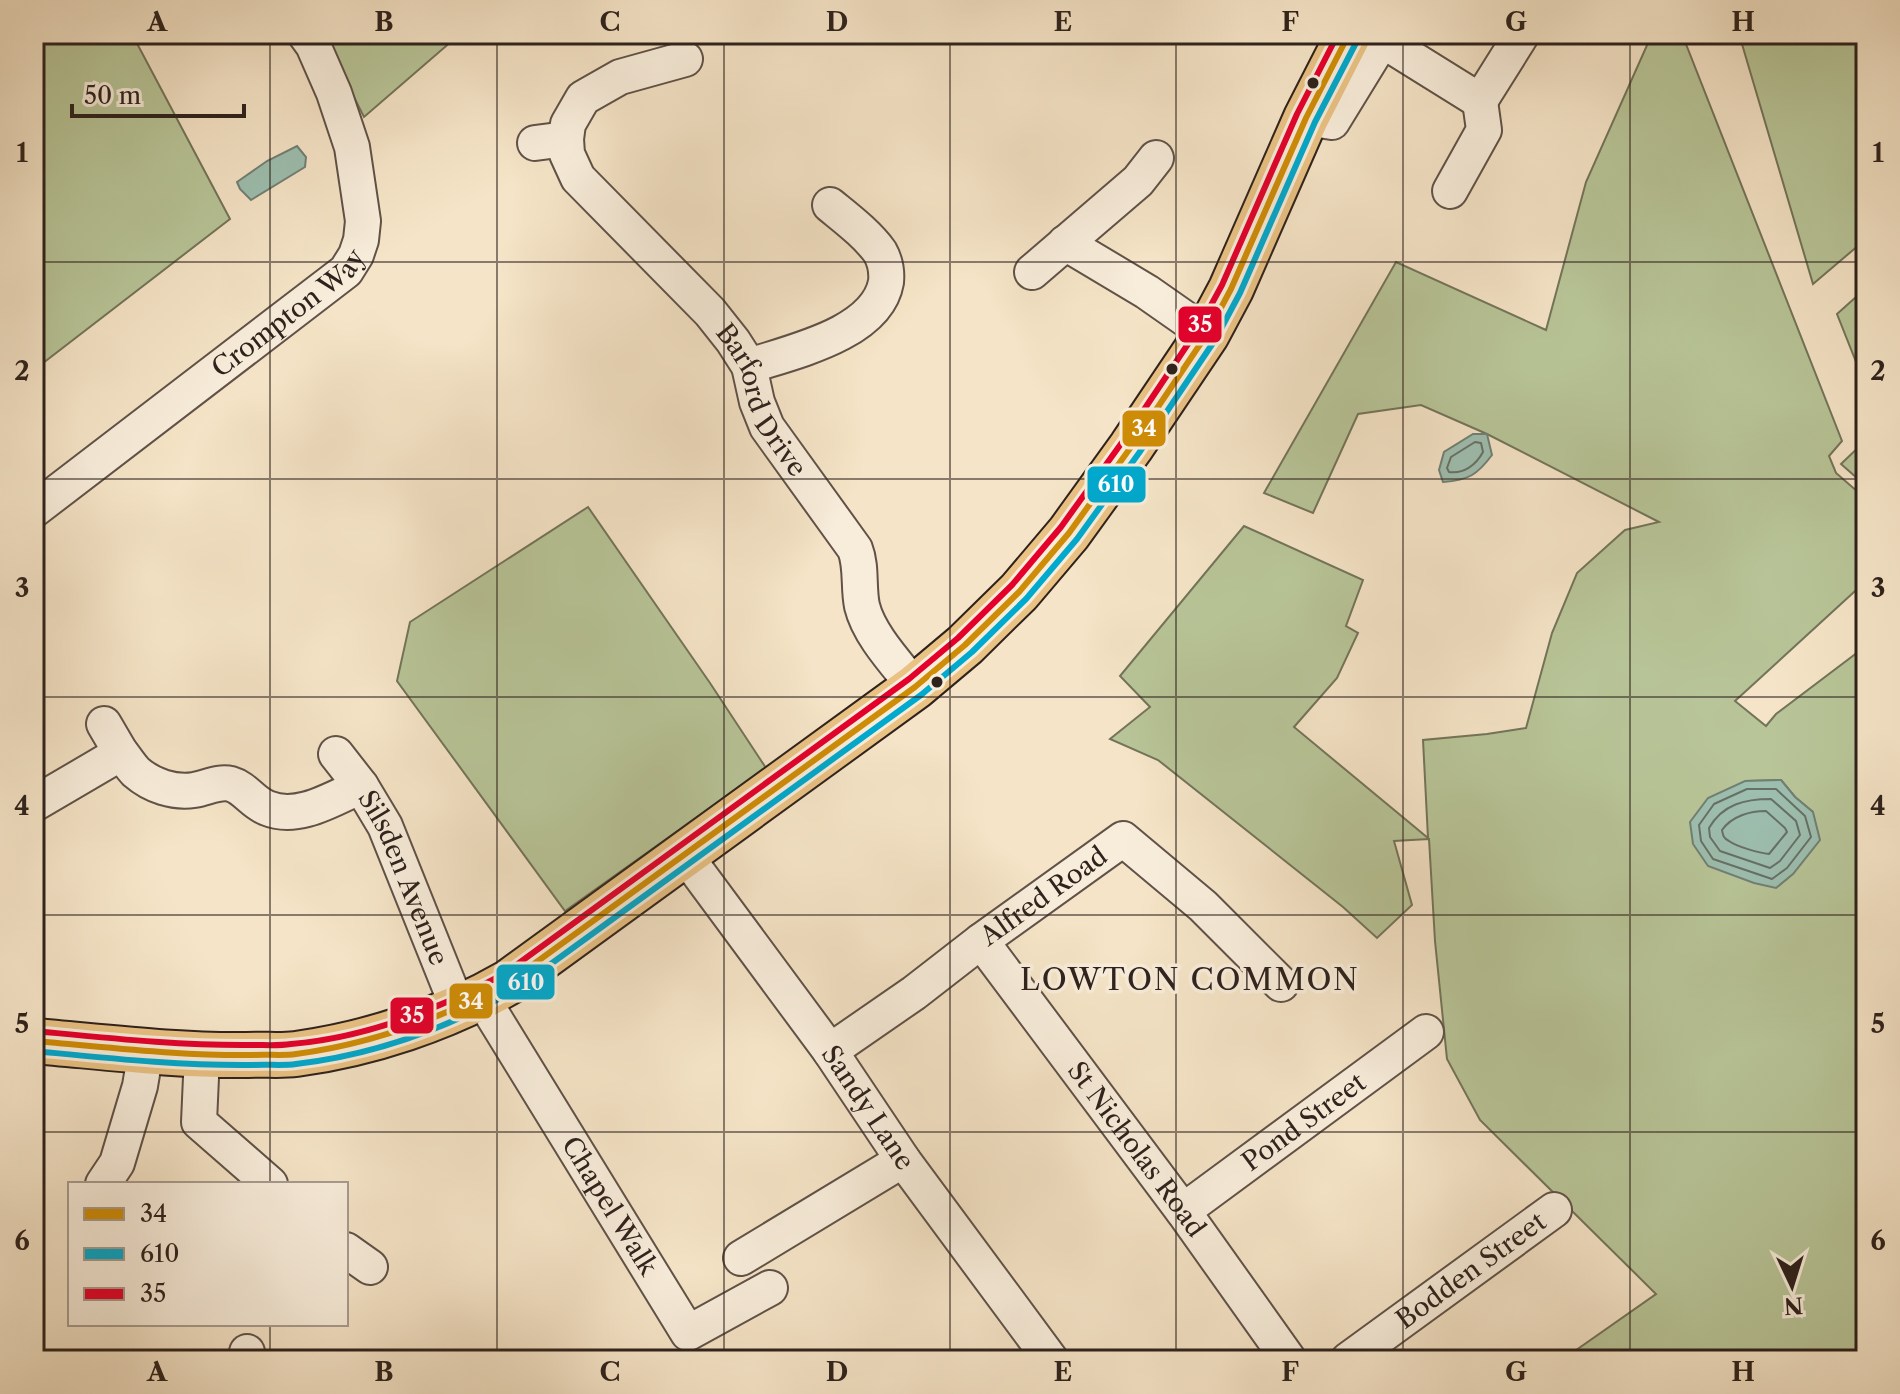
<svg xmlns="http://www.w3.org/2000/svg" width="1900" height="1394" font-family="'Libre Caslon Text',serif">
<style>
.green{fill:#b8c598;stroke:#73745a;stroke-width:2;fill-rule:evenodd}
.water{fill:#9dbfb0;stroke:#718075;stroke-width:2}
.lines{fill:none;stroke-linecap:round;stroke-linejoin:round}
.shore{stroke:#667066;stroke-width:2}
.minor-casing{stroke:#605248;stroke-width:38}
.major-casing{stroke:#2e221d;stroke-width:48}
.minor{stroke:#f8eddb;stroke-width:34}
.major{stroke:#eac284;stroke-width:44}
.bus-1-casing{stroke:#f8eddb;stroke-width:12}
.bus-2-casing{stroke:#f8eddb;stroke-width:12}
.bus-3-casing{stroke:#f8eddb;stroke-width:12}
.bus-1{stroke:#cf8c06;stroke-width:6}
.bus-2{stroke:#00a9ce;stroke-width:6}
.bus-3{stroke:#e4002b;stroke-width:6}
.grid{fill:none;stroke:#2e221d;stroke-width:2;stroke-opacity:0.55}
.bus-dot{fill:#2e221d;stroke:#f8eddb;stroke-width:3}
.labels{text-anchor:middle;stroke-width:7;stroke-linejoin:round;paint-order:stroke}
.street-label{font-size:26px;fill:#2e221d;stroke:#f8eddb}
.quarter-label{font-size:30px;letter-spacing:2px;fill:#2e221d;stroke:#f8eddb}
.line-badge{stroke:#f8eddb;stroke-width:3}
.badge-label{font-size:22px;text-anchor:middle;font-weight:bold;fill:#fff}
.neatline{fill:none;stroke:#2e221d;stroke-width:3}
.grid-label{font-size:26px;text-anchor:middle;font-weight:bold;fill:#2e221d}
</style>
<rect width="100%" height="100%" fill="#f5e4c7"/>
<filter id="stains"><feTurbulence type="fractalNoise" baseFrequency=".0025" numOctaves="4"/><feColorMatrix values="0 0 0 0 .2 0 0 0 0 .09 0 0 0 0 .02 0 0 0 .5 -.17"/></filter>
<radialGradient id="worn" r=".72"><stop offset=".6" stop-color="#630" stop-opacity="0"/><stop offset="1" stop-color="#630" stop-opacity=".3"/></radialGradient>
<path class="green" d="M34 34H132L230 219 34 370Z
M322 34H460L364 117Z
M1652 34H1682L1842 441 1829 456 1836 473 1866 499V581L1735 701 1766 726 1776 714 1866 646V1360H1562L1656 1294 1480 1120 1447 1059 1435 941 1429 839 1394 841 1412 905 1377 938 1343 907 1158 760 1110 739 1150 707 1120 676 1244 526 1363 580 1346 626 1358 633 1337 678 1294 727 1428 838 1423 740 1487 734 1526 728 1552 633 1577 573 1625 530 1659 522 1487 434 1421 405 1358 414 1313 513 1264 493 1396 262 1546 330 1586 182ZM1781 780 1795 797 1813 812 1745 781Z
M1739 34H1866V239L1813 284Z
M1866 288V387L1837 314Z
M1866 440V486L1841 464Z
M588 507 710 683 766 768 565 911 397 681 410 622Z"/>
<path class="water" d="M297 146 306 157 305 167 251 200 240 189 237 182 267 161Z
M1473 434H1487L1492 455C1477 475 1469 480 1443 482L1439 470 1444 452Z
M1781 780 1795 797 1813 812 1820 840 1793 874 1776 888 1754 883 1708 866 1693 844 1690 822 1708 798 1745 781Z"/>
<g class="lines">
<path class="shore" d="M1475 442 1481 443 1483 452C1476 465 1464 474 1449 472L1447 468 1451 457Z
M1776 789 1805 816 1811 837 1787 868 1772 879 1713 859 1701 841 1699 825 1714 804 1747 789Z
M1771 799 1796 821 1800 835 1780 861 1770 868 1720 851 1710 837 1709 828C1723 804 1745 799 1771 799Z
M1766 811 1785 828 1787 832 1769 854C1760 853 1737 847 1729 841 1723 838 1723 835 1722 830 1732 816 1750 811 1766 811Z"/>
<g class="minor-casing">
<g id="minor">
<path d="M1382 40 1480 101 1522 34"/>
<path id="s1" d="M685 59 620 77 583 98 568 124 566 139 567 154 578 178 710 312 733 341 749 366 757 402 767 427 855 549C862 567 858 587 862 606 869 635 897 664 915 687"/>
<path d="M1306 118 1332 122 1386 34"/>
<path d="M535 143 566 139"/>
<path d="M1450 191 1484 130 1480 101"/>
<path d="M1065 243 1147 292 1207 334"/>
<path d="M1032 272 1138 181 1156 158"/>
<path d="M749 366C791 352 877 334 886 282 887 272 885 261 880 252 867 234 847 219 830 205"/>
<path id="s2" d="M34 510 346 271 356 255 361 240 363 221 352 147 334 93 313 45 305 34"/>
<path d="M104 724 121 753"/>
<path id="s3" d="M336 754 361 786 385 826 458 1008"/>
<path d="M34 804 121 753C126 759 131 767 136 772 152 786 174 793 194 790 207 788 218 781 231 784 245 788 253 803 267 808 298 821 332 799 361 786"/>
<path id="s4" d="M685 855 830 1051 903 1160 1051 1360"/>
<path id="s5" d="M981 941 1183 1211 1289 1360"/>
<path id="s6" d="M482 998 688 1333 770 1288"/>
<path id="s7" d="M830 1051 914 993 981 941 1123 839 1203 906 1281 984"/>
<path d="M202 1055 199 1122 270 1184"/>
<path d="M103 1184 117 1163 140 1086 143 1068 144 1050"/>
<path id="s8" d="M1183 1211 1426 1032"/>
<path d="M346 1250 370 1267"/>
<path d="M741 1258 903 1160"/>
<path d="M247 1360V1352"/>
<path id="s9" d="M1348 1360 1554 1210"/>
</g>
</g>
<g class="major-casing">
<path id="major" d="M34 1041C105 1047 176 1056 247 1055 263 1054 280 1056 296 1054 369 1044 445 1019 509 982L915 687 965 645 1019 592 1069 533 1131 447 1207 334 1231 289 1306 118 1349 34"/>
</g>
<use href="#minor" class="minor"/>
<use href="#major" class="major"/>
<g class="bus-1-casing">
<path id="bus-1" d="M34 1041C107 1047 180 1056 253 1055 268 1054 282 1056 296 1054 371 1044 443 1018 509 982L915 687 965 645 1019 592 1069 533 1131 447 1207 334 1231 289 1306 118 1349 34"/>
</g>
<g class="bus-2-casing">
<path id="bus-2" d="M34 1051C107 1058 180 1066 253 1065 268 1064 282 1066 296 1064 373 1055 448 1028 515 990L921 695 972 652 1026 599 1077 539 1139 453 1215 340 1240 293 1315 122 1358 39"/>
</g>
<g class="bus-3-casing">
<path id="bus-3" d="M35 1031C108 1038 181 1046 254 1045 266 1045 279 1046 291 1044 365 1038 439 1009 504 974L909 679 958 638 1012 585 1061 527 1123 441 1198 329 1222 285 1297 114 1338 34"/>
</g>
<use href="#bus-1" class="bus-1"/>
<use href="#bus-2" class="bus-2"/>
<use href="#bus-3" class="bus-3"/>
</g>
<path class="grid" d="M270 34V1184M497 34V1360M724 34V1360M950 34V1360M1176 34V1360M1403 34V1360M1630 34V1360M34 262H1866M34 479H1866M34 697H1866M34 915H1866M34 1132H1866M270 1324V1360"/>
<g class="bus-dot">
<circle cx="1313" cy="83" r="7"/>
<circle cx="1172" cy="369" r="7"/>
<circle cx="937" cy="682" r="7"/>
</g>
<g class="labels">
<g class="street-label">
<text dy="9" stroke="none"><textPath href="#s2" startOffset="322">Crompton Way</textPath></text>
<text dy="9" stroke="none"><textPath href="#s1" startOffset="488">Barford Drive</textPath></text>
<text dy="9" stroke="none"><textPath href="#s3" startOffset="142">Silsden Avenue</textPath></text>
<text dy="9" stroke="none"><textPath href="#s7" startOffset="264">Alfred Road</textPath></text>
<text dy="9" stroke="none"><textPath href="#s4" startOffset="312">Sandy Lane</textPath></text>
<text dy="9" stroke="none"><textPath href="#s8" startOffset="150">Pond Street</textPath></text>
<text dy="9" stroke="none"><textPath href="#s5" startOffset="260">St Nicholas Road</textPath></text>
<text dy="9" stroke="none"><textPath href="#s6" startOffset="244">Chapel Walk</textPath></text>
<text dy="9" stroke="none"><textPath href="#s9" startOffset="152">Bodden Street</textPath></text>
</g>
<g class="quarter-label">
<text x="1190" y="990">LOWTON COMMON</text>
</g>
</g>
<g class="line-badge">
<rect x="1177" y="305" width="46" height="39" rx="8" fill="#e4002b"/>
<rect x="1121" y="409" width="46" height="39" rx="8" fill="#cf8c06"/>
<rect x="1086" y="465" width="61" height="39" rx="8" fill="#00a9ce"/>
<rect x="495" y="963" width="61" height="38" rx="8" fill="#00a9ce"/>
<rect x="448" y="982" width="46" height="38" rx="8" fill="#cf8c06"/>
<rect x="389" y="996" width="46" height="39" rx="8" fill="#e4002b"/>
</g>
<g class="badge-label">
<text x="1200" y="332">35</text>
<text x="1144" y="436">34</text>
<text x="1116" y="492">610</text>
<text x="526" y="990">610</text>
<text x="471" y="1009">34</text>
<text x="412" y="1023">35</text>
</g>
<rect width="1900" height="1394" fill="none" stroke="#f5e4c7" stroke-width="88"/>
<rect x="68" y="1182" width="280" height="144" fill="#f8eddb" stroke="#a79c8f" stroke-width="2"/>
<rect x="84" y="1208" width="40" height="12" fill="#cf8c06" stroke="#a79c8f" stroke-width="2"/>
<text x="140" y="1222" font-size="24" fill="#2e221d">34</text>
<rect x="84" y="1248" width="40" height="12" fill="#00a9ce" stroke="#a79c8f" stroke-width="2"/>
<text x="140" y="1262" font-size="24" fill="#2e221d">610</text>
<rect x="84" y="1288" width="40" height="12" fill="#e4002b" stroke="#a79c8f" stroke-width="2"/>
<text x="140" y="1302" font-size="24" fill="#2e221d">35</text>
<g transform="translate(1792 1286) rotate(176)" stroke="#f8eddb" stroke-width="6" paint-order="stroke">
<path d="M0-6L14 30L0 20L-14 30Z" fill="#2e221d"/>
<text y="-12" font-size="22" font-weight="bold" text-anchor="middle" fill="#2e221d">N</text>
</g>
<path d="M72 104v12h172v-12" fill="none" stroke="#2e221d" stroke-width="4"/>
<text x="84" y="104" font-size="24" fill="#2e221d" stroke="#f8eddb" stroke-width="6" paint-order="stroke">50 m</text>
<rect x="44" y="44" width="1812" height="1306" class="neatline"/>
<g class="grid-label">
<text x="157" y="31">A</text>
<text x="384" y="31">B</text>
<text x="610" y="31">C</text>
<text x="837" y="31">D</text>
<text x="1063" y="31">E</text>
<text x="1290" y="31">F</text>
<text x="1516" y="31">G</text>
<text x="1743" y="31">H</text>
<text x="22" y="162">1</text>
<text x="1878" y="162">1</text>
<text x="22" y="380">2</text>
<text x="1878" y="380">2</text>
<text x="22" y="597">3</text>
<text x="1878" y="597">3</text>
<text x="22" y="815">4</text>
<text x="1878" y="815">4</text>
<text x="22" y="1033">5</text>
<text x="1878" y="1033">5</text>
<text x="22" y="1250">6</text>
<text x="1878" y="1250">6</text>
<text x="157" y="1381">A</text>
<text x="384" y="1381">B</text>
<text x="610" y="1381">C</text>
<text x="837" y="1381">D</text>
<text x="1063" y="1381">E</text>
<text x="1290" y="1381">F</text>
<text x="1516" y="1381">G</text>
<text x="1743" y="1381">H</text>
</g>
<rect width="100%" height="100%" filter="url(#stains)"/>
<rect width="100%" height="100%" fill="url(#worn)"/>
</svg>
